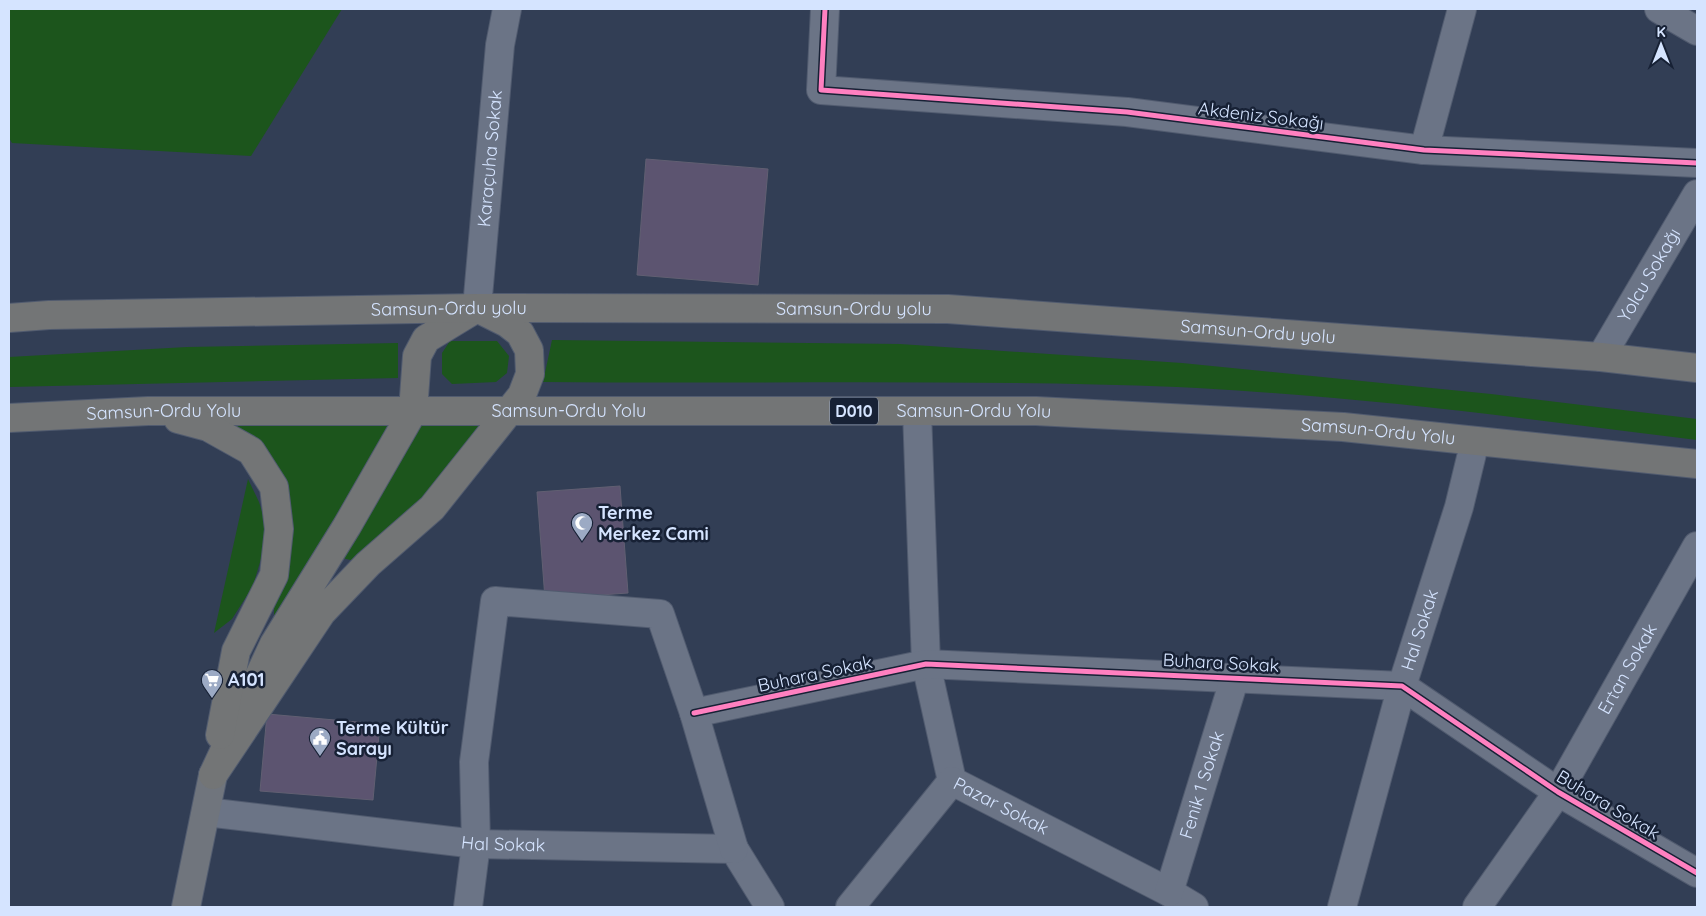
<svg xmlns="http://www.w3.org/2000/svg" width="1706" height="916" font-family="Quicksand,sans-serif">
<style>
.green{fill:#1c551c}
.building{fill:#5c5470;stroke:#615f72}
.lines{fill:none;stroke-linecap:round;stroke-linejoin:round}
.minor-casing{stroke:#515b6f;stroke-width:30}
.major-casing{stroke:#515b6f;stroke-width:30}
.highway-casing{stroke:#515b6f;stroke-width:30}
.minor{stroke:#6b7486;stroke-width:28}
.major{stroke:#70757d;stroke-width:28}
.highway{stroke:#737576;stroke-width:28}
.cycleway-casing{stroke:#172135;stroke-width:8}
.cycleway{stroke:#ff80c0;stroke-width:5}
.labels{text-anchor:middle;stroke-width:5;stroke-linejoin:round;paint-order:stroke}
.shield{fill:#172135;stroke:#9caac2;stroke-width:1}
.shield-label{font-size:16px;font-weight:bold;fill:#d5e4ff}
.street-label{font-size:18px;fill:#d5e4ff;stroke:#172135}
.poi-label{font-size:18px;font-weight:bold;fill:#d5e4ff;stroke:#172135;text-anchor:start}
</style>
<rect width="100%" height="100%" fill="#323e55"/>
<path class="green" d="M9 9H342L251 156 12 143 9 138Z
M552 340 900 344 1182 363 1491 394 1697 419V440C1551 422 1405 402 1258 392 1231 390 1204 388 1177 387 965 379 754 384 543 382Z
M450 341H497L509 356 507 373 496 382 452 384 442 374V353Z
M398 343V378L9 387V357L187 347Z
M148 411H509L368 564 329 555 274 644V575L279 529 251 451Z
M248 479 259 502 266 524 263 552 253 586 232 619 214 633Z"/>
<path class="building" d="M646 159 768 169 758 285 637 275Z
M620 486 628 593 545 599 537 492Z
M267 714 380 724 373 800 260 791Z"/>
<g class="lines">
<g class="minor-casing">
<g id="minor">
<path d="M825 9 821 90 1127 112 1424 150 1697 163"/>
<path d="M1659 9 1697 31"/>
<path d="M1424 150 1462 9"/>
<path id="s1" d="M477 308 500 45 507 9"/>
<path id="s2" d="M1601 357 1697 194"/>
<path id="s3" d="M917 411 926 664 952 781 1169 892 1194 907"/>
<path d="M694 713 926 664 1402 686 1558 792 1697 873"/>
<path id="s4" d="M206 812 476 844 734 849 770 907"/>
<path id="s5" d="M1169 892 1235 677"/>
<path d="M468 907 476 844 474 762 495 601 660 614 694 713 734 849"/>
<path d="M850 907 952 781"/>
<path id="s6" d="M1342 907 1402 686 1459 507 1475 441"/>
<path id="s7" d="M1477 907 1558 792 1697 546"/>
</g>
</g>
<g class="major-casing">
<path id="major" d="M186 907 213 775"/>
</g>
<g class="highway-casing">
<g id="highway">
<path d="M477 308 507 323 520 333 529 350 530 374 522 395 432 508 368 564 322 612 213 775 274 644 347 526 413 411 417 356 426 339Z"/>
<path id="s8" d="M9 318 49 315 477 308 948 309 1601 357 1697 368"/>
<path id="s9" d="M9 418 148 411H1036L1343 427 1697 464"/>
<path d="M178 419 208 427 251 451 274 487 279 529 274 575 236 651 220 735"/>
</g>
</g>
<use href="#minor" class="minor"/>
<use href="#major" class="major"/>
<use href="#highway" class="highway"/>
<g class="cycleway-casing">
<path id="cycleway" d="M825 9 821 90 1127 112 1424 150 1697 163
M694 713 926 664 1402 686 1558 792 1697 873"/>
</g>
<use href="#cycleway" class="cycleway"/>
</g>
<defs>
<g id="mosque-pin" transform="scale(1.125)"><path d="M0 17L-7.5 6A9.5 9.5 0 1 1 7.5 6Z" fill="#9caac4" stroke="#172135"/><path d="M3.5-4.9A6 6 0 1 0 3.5 4.9A5 5 0 1 1 3.5-4.9Z" fill="#fff"/></g>
<g id="supermarket-pin" transform="scale(1.125)"><path d="M0 17L-7.5 6A9.5 9.5 0 1 1 7.5 6Z" fill="#9caac4" stroke="#172135"/><path d="M-6-5.5h2.5l.6 2H6L4.5 2H-2.5L-4.4-4H-6ZM-1.5 3.2a1.3 1.3 0 1 0 .1 0ZM3 3.2a1.3 1.3 0 1 0 .1 0Z" fill="#fff"/></g>
<g id="civic-pin" transform="scale(1.125)"><path d="M0 17L-7.5 6A9.5 9.5 0 1 1 7.5 6Z" fill="#9caac4" stroke="#172135"/><path d="M-.6-6.5H3V-4.5H.6V-3L4-1V1h2V6H-6V1h2V-1L-.6-3ZM-1.2 2.5V6h2.4V2.5Z" fill="#fff"/></g>
</defs>
<g fill-rule="evenodd">
<use href="#mosque-pin" x="582" y="523"/>
<use href="#supermarket-pin" x="212" y="680"/>
<use href="#civic-pin" x="320" y="738"/>
</g>
<g class="labels">
<rect class="shield" x="830" y="397.5" width="48" height="27" rx="4"/>
<g class="shield-label">
<text x="854" y="417">D010</text>
</g>
<g class="street-label">
<text transform="translate(1261 116) rotate(7)" y="6">Akdeniz Sokağı</text>
<text dy="6" stroke="none"><textPath href="#s1" startOffset="150">Karaçuha Sokak</textPath></text>
<text dy="6" stroke="none"><textPath href="#s2" startOffset="95">Yolcu Sokağı</textPath></text>
<text dy="6" stroke="none"><textPath href="#s8" startOffset="440">Samsun-Ordu yolu</textPath></text>
<text dy="6" stroke="none"><textPath href="#s8" startOffset="845">Samsun-Ordu yolu</textPath></text>
<text dy="6" stroke="none"><textPath href="#s8" startOffset="1250">Samsun-Ordu yolu</textPath></text>
<text dy="6" stroke="none"><textPath href="#s9" startOffset="560">Samsun-Ordu Yolu</textPath></text>
<text dy="6" stroke="none"><textPath href="#s9" startOffset="965">Samsun-Ordu Yolu</textPath></text>
<text dy="6" stroke="none"><textPath href="#s9" startOffset="155">Samsun-Ordu Yolu</textPath></text>
<text dy="6" stroke="none"><textPath href="#s9" startOffset="1370">Samsun-Ordu Yolu</textPath></text>
<text dy="6" stroke="none"><textPath href="#s6" startOffset="288">Hal Sokak</textPath></text>
<text transform="translate(1221 663) rotate(3)" y="6">Buhara Sokak</text>
<text dy="6" stroke="none"><textPath href="#s7" startOffset="282">Ertan Sokak</textPath></text>
<text transform="translate(815 674) rotate(-12)" y="6">Buhara Sokak</text>
<text dy="6" stroke="none"><textPath href="#s5" startOffset="112">Fenik 1 Sokak</textPath></text>
<text dy="6" stroke="none"><textPath href="#s3" startOffset="428">Pazar Sokak</textPath></text>
<text transform="translate(1608 805) rotate(31)" y="6">Buhara Sokak</text>
<text dy="6" stroke="none"><textPath href="#s4" startOffset="299">Hal Sokak</textPath></text>
</g>
<g class="poi-label">
<text x="598" y="519">Terme<tspan x="598" dy="21">Merkez Cami</tspan></text>
<text x="228" y="686">A101</text>
<text x="336" y="734">Terme Kültür<tspan x="336" dy="21">Sarayı</tspan></text>
</g>
</g>
<rect width="1706" height="916" fill="none" stroke="#d5e4ff" stroke-width="20"/>
<g transform="translate(1661 45)" stroke="#172135" stroke-width="4" paint-order="stroke">
<path d="M0-4L9 19L0 12L-9 19Z" fill="#d5e4ff"/>
<text y="-8" font-size="14" font-weight="bold" text-anchor="middle" fill="#d5e4ff">K</text>
</g>
</svg>
